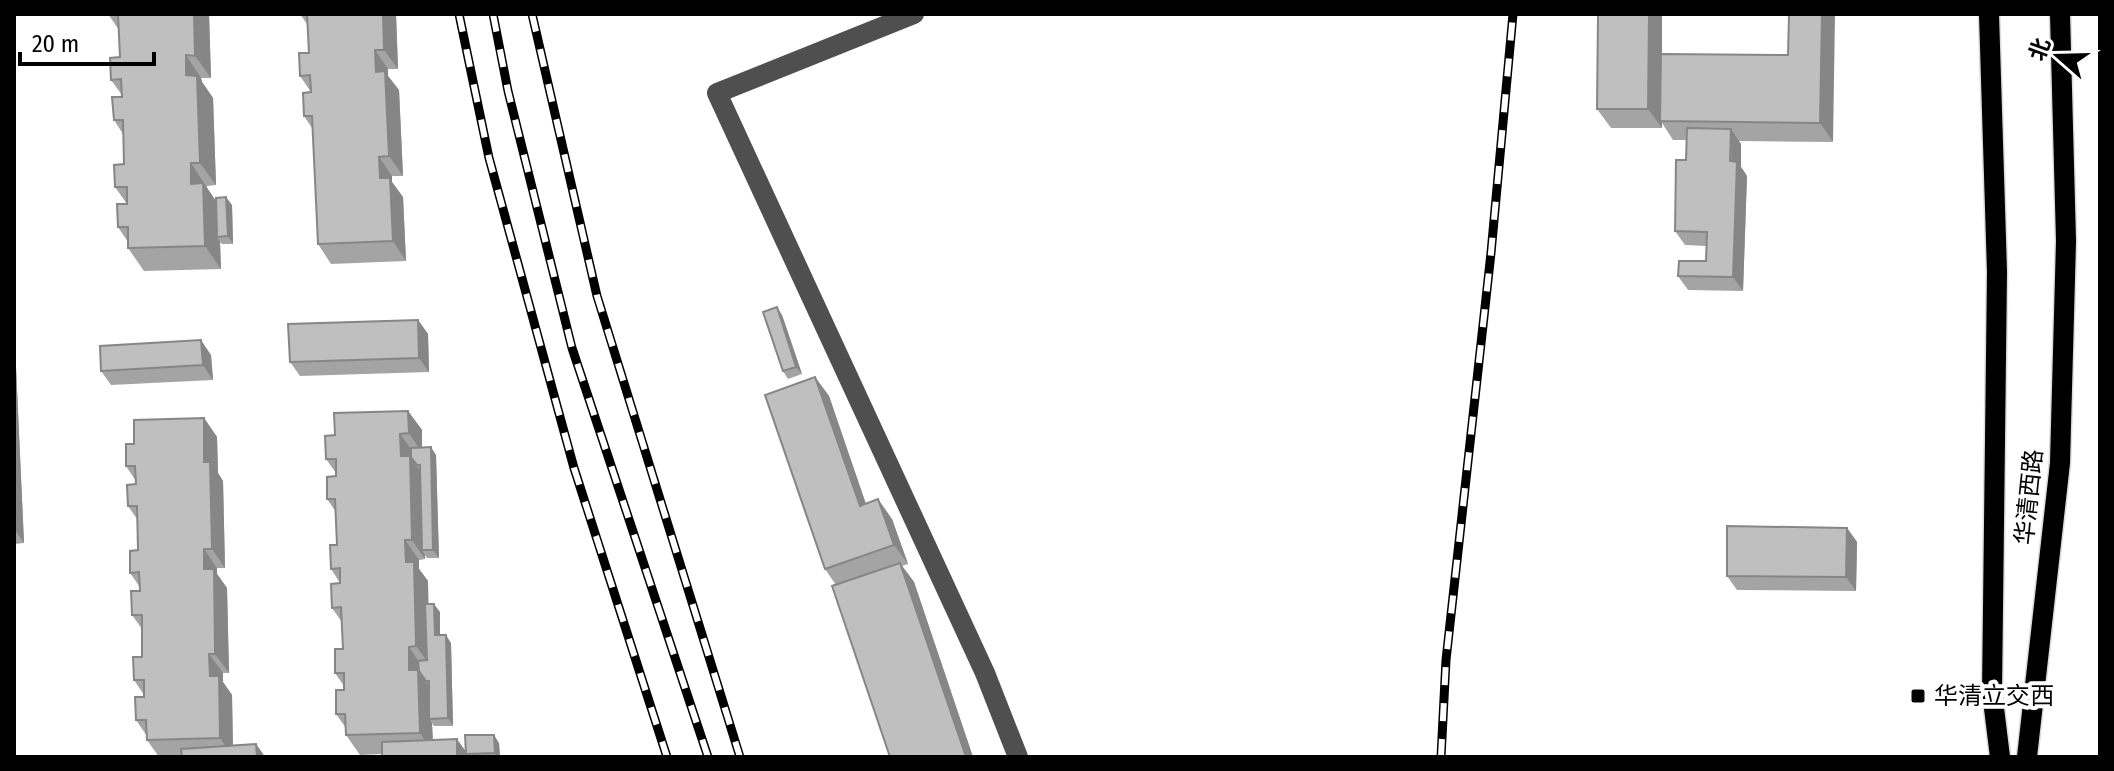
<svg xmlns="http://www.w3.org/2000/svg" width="2114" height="771" font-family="'Fira Sans Condensed','Noto Sans SC',sans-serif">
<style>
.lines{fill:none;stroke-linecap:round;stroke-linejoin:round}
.major-casing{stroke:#dbdbdb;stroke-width:23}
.minor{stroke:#4f4f4f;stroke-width:20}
.major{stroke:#000;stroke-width:20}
.rail-casing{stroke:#000;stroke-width:9}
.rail{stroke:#fff;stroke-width:6;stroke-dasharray:18;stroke-linecap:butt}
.wall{fill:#a4a4a4}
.shaded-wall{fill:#868686}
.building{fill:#bfbfbf;stroke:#868686;stroke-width:2}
.poi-dot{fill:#000;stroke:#fff;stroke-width:3}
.labels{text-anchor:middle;stroke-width:8;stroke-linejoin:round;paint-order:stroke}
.street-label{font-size:24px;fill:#000;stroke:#fff}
.poi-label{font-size:24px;fill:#000;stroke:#fff;text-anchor:start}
</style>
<rect width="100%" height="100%" fill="#fff"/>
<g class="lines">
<g class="major-casing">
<path id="major" d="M1989 14 1997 272 1992 692 2000 757
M2027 757 2060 463 2066 241 2060 14"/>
</g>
<path class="minor" d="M914 14 717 93 985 673 1018 757"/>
<use href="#major" class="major"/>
<g class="rail-casing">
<path id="rail" d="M459 14 489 158 574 468 667 757
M493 14 508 91 572 348 708 757
M532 14 597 296 740 757
M1441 757 1446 660 1491 253 1513 14"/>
</g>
<use href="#rail" class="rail"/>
</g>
<path class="wall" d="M108 14H209L211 78H201L202 82 213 98 216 185 207 186V188L216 201 232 205 233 244H222L220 242 221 269 144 271 128 248V242L118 227 127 204 115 187 124 164 123 134 114 120 122 95 111 80 120 57 119 30Z
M300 14H396L398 69H388V76L399 90 403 176H392V182L403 197 406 261 331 264 318 244 312 128 304 116 311 92 300 76 309 53 307 24Z
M1598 14H1662V54L1788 55 1833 142 1739 141 1741 144V167L1747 176 1743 291 1688 290 1678 276 1706 261 1707 246 1685 245 1675 231 1686 160V140H1673L1662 123V128H1611L1597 109Z
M782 315 802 374 788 379 783 371Z
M418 320 428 334 429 372 300 376 290 362Z
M211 355 213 380 111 385 101 371Z
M14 365 16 367 24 543 14 544Z
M815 377 829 396 866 504 892 519 908 564 902 566 914 582 973 757H890L836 585 825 569Z
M408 411 422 430V448L436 455 439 558H427L425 555V559L419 560V569L428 581V604L440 612V635L451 643 453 726H434L432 723 433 740 466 751 499 743 500 757 382 754 360 755 346 735V728L336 714 344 690V686L335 673 343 649 342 622 332 608 340 583 331 569 337 545 336 512 327 499 336 473 326 459 335 435Z
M204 418 217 437 218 473 223 481 225 568H217V574L227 588 229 673H223V682L232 695 233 745 256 744 265 757H159L147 740V736L136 720 144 697V695L134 680 142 657V629L132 615 140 591V587L130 573 138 550 137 519 128 506 136 484V481L126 466 134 444Z
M1847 528 1857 542 1856 591 1737 590 1727 576Z"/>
<path class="shaded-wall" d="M194 14H209L211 78 195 56Z
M383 14H396L398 69 384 50Z
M1649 14H1662V121H1660L1662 123V128L1648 109Z
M1822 14H1835L1833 142 1820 123Z
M375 50 388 69V76L399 90 403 176 389 156 376 72Z
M186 55 201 78 202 82 213 98 216 185 200 163 186 75Z
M1731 129 1741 144V167L1747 176 1743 291 1733 277Z
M379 157 392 176V182L403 197 406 261 393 241 380 178Z
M191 163 219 206 217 237 220 242 221 269 205 246 191 184Z
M226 197 232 205 233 244 228 236Z
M777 307 782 315 802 374 796 367Z
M418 320 428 334 429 372 419 358Z
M201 340 211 355 213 380 203 365Z
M14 365 16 367 24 543 14 529Z
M815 377 829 396 873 525 860 506Z
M408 411 422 430V453L409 433Z
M204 418 217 437 218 473 223 481 225 568 212 549 204 462Z
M400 434 414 453V462L423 475 422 550 425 555V559L412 540 401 456Z
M431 447 436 455 439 558 433 550Z
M878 499 892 519 908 564 894 545Z
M1847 528 1857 542 1856 591 1846 577Z
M405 540 419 560V569L428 581 430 665 416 646 406 562Z
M204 549 217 568V574L227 588 229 673 215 654 204 569Z
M900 563 914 582 973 757H966Z
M434 604 440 612V643L435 635Z
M446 635 451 643 453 726 448 718Z
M409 647 422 666V676L431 689 429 719 432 723 433 752 420 733 409 670Z
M209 654 223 673V682L232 695 233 757 220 738 210 676Z
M494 735 499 743 500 757H497L495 753Z
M457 739 467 753V757H457Z
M256 744 265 757H257Z"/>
<path class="building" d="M118 14H194L195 56 186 55V75L197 76 200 163H191V184L203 183 205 246 128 248V227H118L117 204H127V187H115L114 165 124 164 123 120H114L112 97H122L121 79 111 80 110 58 120 57Z
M307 14H383L384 50H375L376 72 385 71 389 156 379 157 380 178H390L393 241 318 244 312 116H304L303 93 311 92 310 75 300 76 299 53H309Z
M1598 14H1649L1648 109H1597Z
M1789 14H1822L1820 123 1660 121 1661 54 1788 55Z
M1687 128 1731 129 1730 161 1737 162 1733 277 1678 276 1679 261H1706L1707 232 1675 231 1676 160H1686Z
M226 197 228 236 217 237 216 198Z
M777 307 796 367 783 371 763 312Z
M418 320 419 358 290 362 288 324Z
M201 340 203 365 101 371 100 346Z
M815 377 860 506 878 499 894 545 825 569 765 395Z
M408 411 409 433 400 434 401 456H410L412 540H405L406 562H414L416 646 409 647V670H418L420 733 346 735 345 714H336V690H344V673H335V649H343L341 607 332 608 331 584 340 583V568L331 569 330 545H337L335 499H327V477L336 476V459H326L325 436 335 435 334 413Z
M204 418V462H210L212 549H204V569H214L215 654H209L210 676H219L220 738 147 740 146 720H136L135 697H144V680H134L133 657H142V615H132L131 591H140L139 572 130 573V551L138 550 137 506H128L127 485 136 484 135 466H126V444H134V420Z
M431 447 433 550H422L420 465H417L411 457V448Z
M1727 526 1847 528 1846 577 1727 576Z
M900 563 966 757H890L832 586Z
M425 604H434L435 635H446L448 718 429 719V681H426L419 671 418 661 427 660Z
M465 735H494L495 753 466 754Z
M457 739V757H382V742Z
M256 744 257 757H182L181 749Z"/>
<rect class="poi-dot" x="1910" y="688" width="16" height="16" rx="4"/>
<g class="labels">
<g class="street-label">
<text transform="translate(2029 497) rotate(-84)" y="8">华清西路</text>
</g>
<g class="poi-label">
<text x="1934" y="704">华清立交西</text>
</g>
</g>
<rect width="2114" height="771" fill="none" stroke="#000000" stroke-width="32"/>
<g transform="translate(2058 56) rotate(290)" stroke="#ffffff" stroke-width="6" paint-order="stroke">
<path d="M0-6L14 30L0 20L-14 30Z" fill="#000000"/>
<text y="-12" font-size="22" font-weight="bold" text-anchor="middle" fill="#000000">北</text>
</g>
<path d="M20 52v12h134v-12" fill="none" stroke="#000000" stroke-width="4"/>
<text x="32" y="52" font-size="24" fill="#000000" stroke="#ffffff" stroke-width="6" paint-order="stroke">20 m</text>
</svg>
